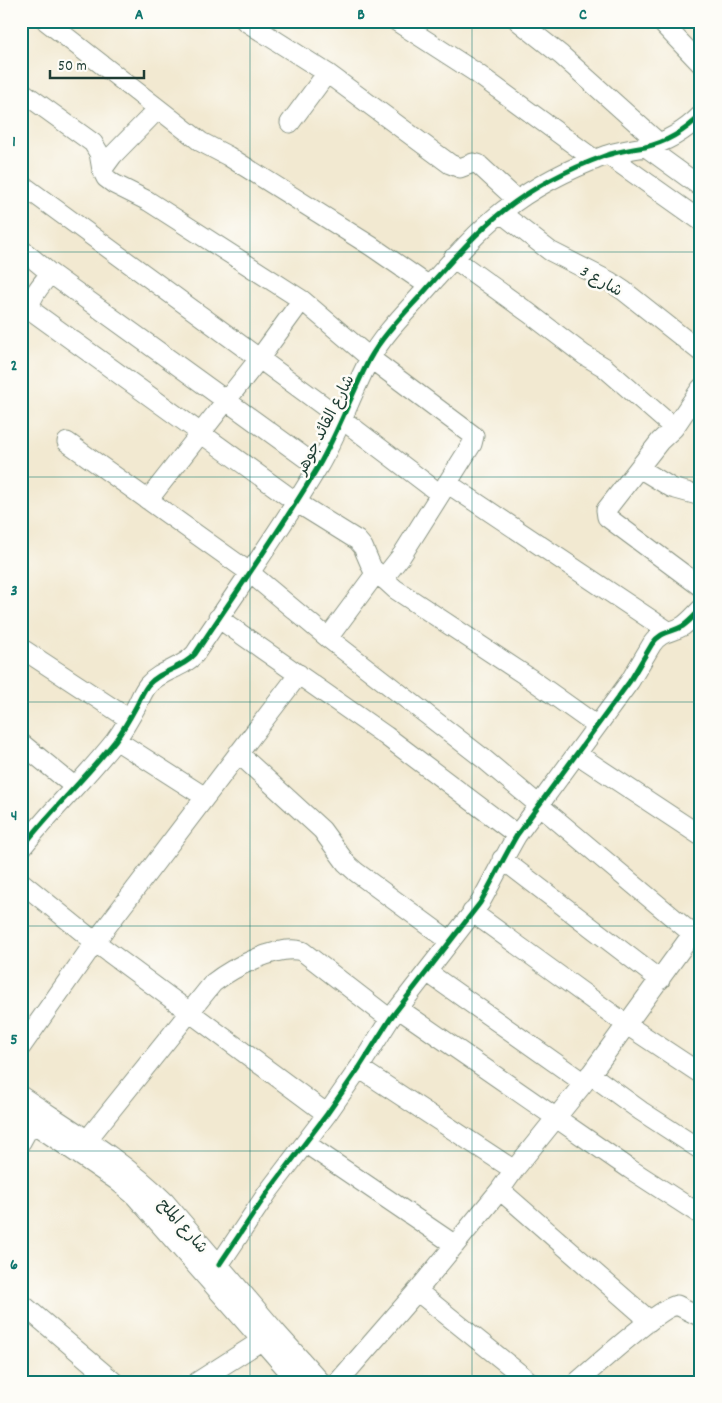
<svg xmlns="http://www.w3.org/2000/svg" width="722" height="1403" font-family="Dekko,'Playpen Sans Arabic',sans-serif">
<style>
.lines{fill:none;stroke-linecap:round;stroke-linejoin:round}
.minor-casing{stroke:#889382;stroke-width:21}
.minor{stroke:#fff;stroke-width:19}
.cycleway-casing{stroke:#fdfcf7;stroke-width:8}
.cycleway{stroke:#00873e;stroke-width:5}
.grid{fill:none;stroke:#0f766e;stroke-width:1;stroke-opacity:0.55}
.labels{text-anchor:middle;stroke-width:5;stroke-linejoin:round;paint-order:stroke}
.street-label{font-size:16px;fill:#1f3d34;stroke:#fdfcf7}
.neatline{fill:none;stroke:#0f766e;stroke-width:2}
.grid-label{font-size:16px;text-anchor:middle;font-weight:bold;fill:#0f766e}
</style>
<rect width="100%" height="100%" fill="#fdfcf7"/>
<filter id="ink" filterUnits="userSpaceOnUse"><feTurbulence type="fractalNoise" baseFrequency=".02" numOctaves="2"/><feDisplacementMap in="SourceGraphic" scale="10" xChannelSelector="R" yChannelSelector="G"/><feConvolveMatrix kernelMatrix="1 2 1 2 8 2 1 2 1" color-interpolation-filters="sRGB"/></filter>
<filter id="wash" filterUnits="userSpaceOnUse"><feTurbulence type="fractalNoise" baseFrequency=".0096" numOctaves="4" result="noise"/><feDisplacementMap in="SourceGraphic" scale="20" xChannelSelector="R" yChannelSelector="G"/><feGaussianBlur stdDeviation="1.12" result="paint"/><feColorMatrix in="noise" values="0 0 0 0 0 0 0 0 0 0 0 0 0 0 0 0 0 1.4 0 .05"/><feComposite in="paint" operator="in"/></filter>
<g filter="url(#wash)">
<rect width="100%" height="100%" fill="#f2e9d1"/>
</g>
<g filter="url(#ink)">
<g class="lines">
<g class="minor-casing">
<path id="minor" d="M46 21 201 142 228 156 371 246 429 286
M245 21 327 73 450 164 460 168 473 163 478 164 517 200
M396 21 475 72 595 160
M518 21 561 55 659 143
M660 21 701 64
M21 91 93 143 99 153 102 170 106 178 114 184 148 201 302 300 370 358 474 436 472 444 402 555 383 579
M290 123 327 73
M646 147 701 187
M608 155 701 221
M102 170 113 155 158 109
M21 184 343 420 440 494
M501 213 550 251 609 281 624 291 701 352
M21 249 50 273 318 467
M453 258 529 313 584 355 604 367 674 428
M50 273C44 283 26 299 32 311L296 502 357 540 363 547 372 568 395 589 531 679 597 726
M701 388 674 428 660 441 606 510 607 517 611 520 701 587
M67 442 249 572 328 638 484 759 701 941
M639 468 672 488 701 496
M447 483 668 631
M148 500 259 359 302 300
M218 618 386 736 517 835
M328 638 376 573
M21 648 129 719
M116 740 205 797
M21 743 75 787
M238 753 322 830 346 863 356 872 450 941
M577 754 701 836
M21 849C50 811 85 779 115 741 123 730 130 718 137 705 140 699 143 691 148 685 161 670 182 669 195 654 236 592 280 531 318 467 338 433 351 395 369 360 382 336 404 314 422 294 448 265 473 235 503 211 533 187 571 168 607 155 620 151 632 149 645 147 668 142 685 131 701 115
M502 859 660 980
M21 882 95 942 327 1114
M472 912 627 1025 701 1074
M427 972 584 1083
M399 1009 630 1169 701 1215
M21 1047 95 942 299 674
M359 1068 514 1170
M590 1074 641 1111 701 1150
M21 1096C70 1129 123 1160 165 1202L276 1332 321 1382
M21 1115 116 1180 135 1196 298 1382
M87 1140 213 983C232 968 278 944 302 951L390 1019
M21 1142 32 1122
M305 1143 455 1245
M500 1190 650 1321
M219 1265 268 1192 327 1114 359 1068 390 1019 480 903C493 880 504 857 517 835L630 681 652 644C661 631 671 633 683 626 690 621 695 615 701 609
M417 1291 530 1382
M21 1303 114 1382
M197 1382 261 1341
M338 1382 417 1291 500 1190 514 1170 584 1083 693 933
M577 1382C595 1367 660 1307 677 1305L701 1317"/>
</g>
<use href="#minor" class="minor"/>
<g class="cycleway-casing">
<path id="cycleway" d="M21 849C50 811 85 779 115 741 123 730 130 718 137 705 140 699 143 691 148 685 161 670 182 669 195 654 236 592 280 531 318 467 338 433 351 395 369 360 382 336 404 314 422 294 448 265 473 235 503 211 533 187 571 168 607 155 620 151 632 149 645 147 668 142 685 131 701 115
M219 1265 268 1192 327 1114 359 1068 390 1019 480 903C493 880 504 857 517 835L630 681 652 644C661 631 671 633 683 626 690 621 695 615 701 609"/>
</g>
<use href="#cycleway" class="cycleway"/>
</g>
</g>
<path class="grid" d="M250 21V1382M472 21V1382M21 252H701M21 477H701M21 702H701M21 926H701M21 1151H701"/>
<g class="labels">
<g class="street-label">
<text transform="translate(602 280) rotate(30)" y="6">شارع 3</text>
<text transform="translate(324 424) rotate(-63)" y="6">شارع القائد جوهر</text>
<text transform="translate(184 1225) rotate(49)" y="6">شارع الملح</text>
</g>
</g>
<rect width="722" height="1403" fill="none" stroke="#fdfcf7" stroke-width="55"/>
<path d="M50 70v8h94v-8" fill="none" stroke="#1f3d34" stroke-width="2.5"/>
<text x="58" y="70" font-size="15" fill="#1f3d34" stroke="#fdfcf7" stroke-width="4" paint-order="stroke">50 m</text>
<rect x="28" y="28" width="666" height="1348" class="neatline"/>
<g class="grid-label">
<text x="139" y="19">A</text>
<text x="361" y="19">B</text>
<text x="583" y="19">C</text>
<text x="14" y="146">1</text>
<text x="14" y="370">2</text>
<text x="14" y="595">3</text>
<text x="14" y="820">4</text>
<text x="14" y="1044">5</text>
<text x="14" y="1269">6</text>
</g>
</svg>
